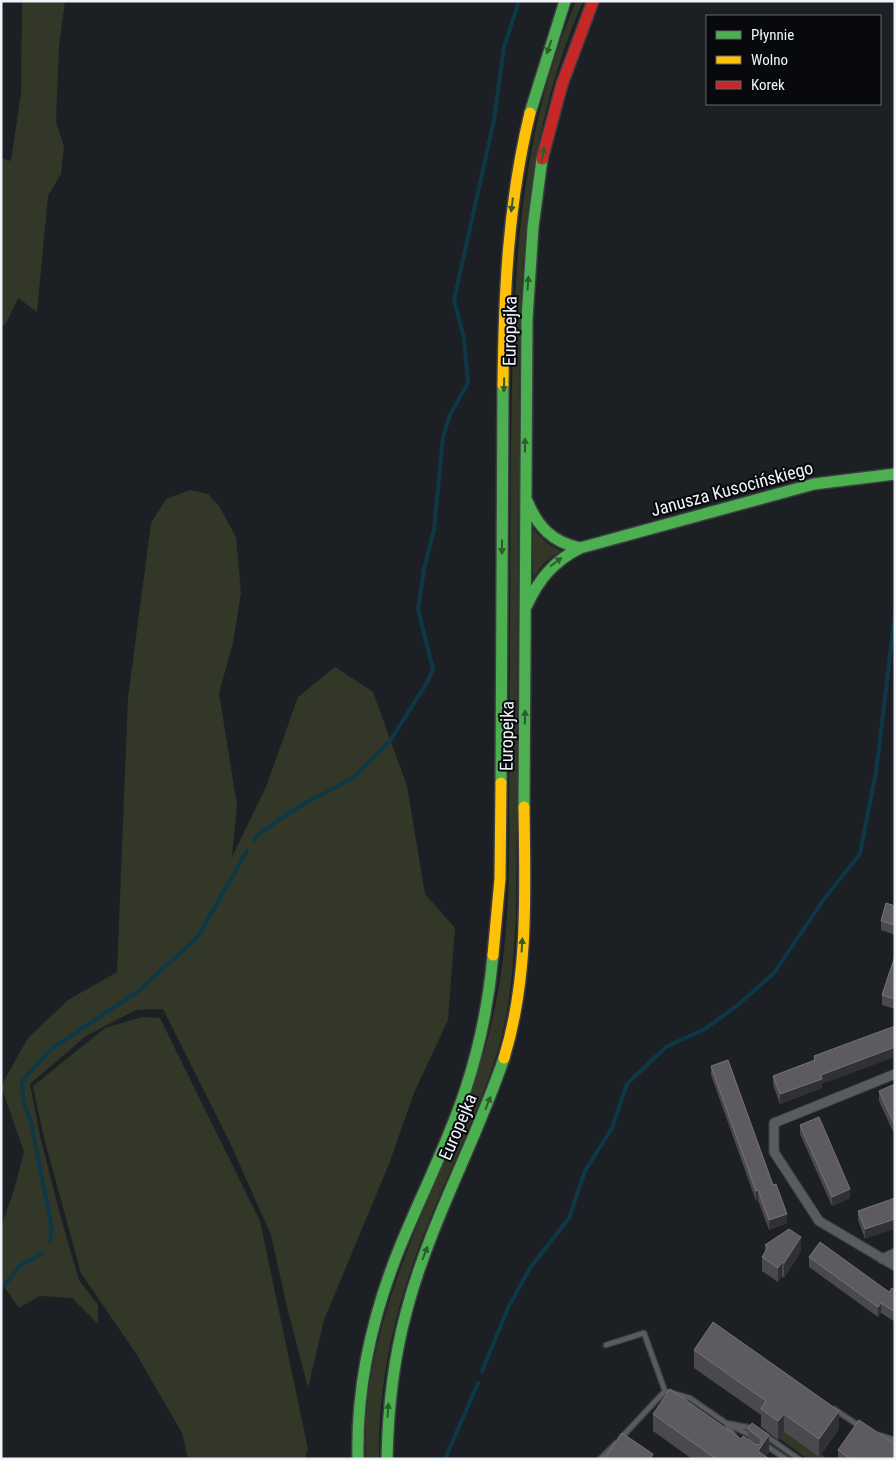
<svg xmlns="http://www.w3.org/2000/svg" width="896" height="1460" font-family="'Roboto Condensed',sans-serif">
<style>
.green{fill:#323727}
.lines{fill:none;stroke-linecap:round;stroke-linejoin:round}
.stream{stroke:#0d3947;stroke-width:4}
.lane-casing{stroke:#3b3e41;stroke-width:7}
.street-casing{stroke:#3b3e41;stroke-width:11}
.fast-casing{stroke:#3b3e41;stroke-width:14}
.slow-casing{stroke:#3b3e41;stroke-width:14}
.jam-casing{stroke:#3b3e41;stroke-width:14}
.lane{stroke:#595b60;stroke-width:4.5}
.street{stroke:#595b60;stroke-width:9}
.fast{stroke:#4caf50;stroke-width:11}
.slow{stroke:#ffc107;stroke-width:11}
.jam{stroke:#c62828;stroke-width:11}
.wall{fill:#4b494d}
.shaded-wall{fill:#313135}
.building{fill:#5d5b60;stroke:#747378}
.oneway{fill:#2a5c2e}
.labels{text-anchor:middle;stroke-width:4;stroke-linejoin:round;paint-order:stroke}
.street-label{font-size:18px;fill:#f0f4fa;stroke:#07090c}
</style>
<rect width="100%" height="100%" fill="#1c2024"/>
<path class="green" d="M22 1H65L59 46 56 122 64 146 61 174 48 196 37 312 18 298 6 324 1 326V158L11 161 21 94Z
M576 1H583C514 160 520 313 519 481 517 627 518 773 516 918 513 963 511 1006 498 1050 476 1121 440 1188 415 1258 392 1322 378 1390 379 1459H366C357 1294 466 1159 496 1002 512 924 509 843 509 763 510 661 510 559 511 457 513 301 513 148 576 1Z
M190 490 208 494 219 506 236 537 241 593 233 643 219 693 237 805 232 857 266 787 298 697 335 667 373 692 407 786 425 894 455 928 448 1020 414 1093 389 1164 324 1320 308 1388 287 1307 271 1235 231 1145 163 1009 136 1010 86 1036 30 1084 40 1136 59 1211 79 1280 98 1305V1324L72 1298 40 1296 19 1308 1 1282V1227L14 1190 24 1152 1 1086 28 1038 68 1000 117 972 128 698 151 523 166 499Z
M533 529 547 543 561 551 545 562 533 578Z
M142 1017 160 1018 260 1221 308 1449 305 1459H188L182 1433 137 1355 81 1273 44 1138 33 1086 105 1028Z
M784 1432 819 1457 821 1454 828 1459H807L779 1438Z"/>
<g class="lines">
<path class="stream" d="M254 840 257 835 295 809 354 777 390 741 428 681 433 669 418 609 424 569 434 530 443 437 450 415 468 383 464 338 454 300 494 120 504 47 519 1
M50 1241 52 1229 31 1122 23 1101 22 1081 51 1049 137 992 197 938 247 851
M1 1289 20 1266 42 1253
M482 1371 509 1306 530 1268 569 1218 585 1171 612 1128 627 1084 666 1047 705 1029 738 1005 774 973 824 899 860 854 876 772 895 614
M445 1459 478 1383"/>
<g class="lane-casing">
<path id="lane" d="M606 1345 644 1333 665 1391 690 1398 726 1423 752 1428
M834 1409 861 1427
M726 1423 735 1437
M732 1426 752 1436
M879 1435 895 1440
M766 1436 799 1459
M621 1438 665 1391
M764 1444 786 1459
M600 1459 616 1443"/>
</g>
<g class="street-casing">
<path id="street" d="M895 1074 774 1123V1152L819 1221 895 1266
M882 1259 895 1253"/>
</g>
<g class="fast-casing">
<path id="fast" d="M530 113 565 1
M527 501C538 527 552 542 580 548
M580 548 814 484 895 474
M527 605C539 579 554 561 580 548
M501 783 503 385
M524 807 527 319 533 227 542 159
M358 1459C356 1383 373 1312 402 1242 423 1191 449 1141 466 1088 480 1045 489 1000 493 955
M387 1459C388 1409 393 1361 406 1313 429 1224 475 1144 504 1058"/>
</g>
<g class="slow-casing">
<path id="slow" d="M503 385C504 293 508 203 530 113
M493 955 500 879 501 783
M504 1058C529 977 525 891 524 807"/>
</g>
<g class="jam-casing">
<path id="jam" d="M542 159 562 84 593 1"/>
</g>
<use href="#lane" class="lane"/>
<use href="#street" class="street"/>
<use href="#fast" class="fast"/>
<use href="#slow" class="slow"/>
<use href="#jam" class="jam"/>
</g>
<path class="wall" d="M895 906V935L881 930V921Z
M895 956V1009L882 1005V995Z
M814 1056 822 1084V1088L780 1104 773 1085V1076L814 1060Z
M711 1066 773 1185 787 1223 769 1230 758 1200 756 1201 711 1075Z
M895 1084V1136L879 1101V1091Z
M800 1125 850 1198 832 1206 800 1134Z
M895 1198 865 1239 858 1220V1211Z
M765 1245 801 1251 784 1278 782 1276 778 1282 762 1271V1257L765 1252Z
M809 1257 889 1292 895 1290V1322L881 1313 878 1317 809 1267Z
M694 1350 839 1429 819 1457 784 1432 778 1440 761 1427V1415L694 1368Z
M653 1414 741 1439H748V1429L752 1423 769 1452 766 1457 769 1459H692L653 1431Z
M838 1450 895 1459H838Z"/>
<path class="shaded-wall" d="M895 1047V1057L822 1084V1088L780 1104V1094L821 1075Z
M850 1189V1198L832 1206V1197Z
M758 1190V1200L756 1201V1191Z
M787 1214V1223L769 1230V1220Z
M895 1219V1229L865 1239V1229Z
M801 1237V1251L784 1278V1263Z
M782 1262V1276L778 1282V1268Z
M881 1303V1313L878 1317V1307Z
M839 1411V1429L819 1457V1439Z
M784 1414V1432L778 1440V1421Z
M769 1435V1452L765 1459 758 1451Z"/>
<path class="building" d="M886 903 895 906V925L881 921Z
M895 956V999L882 995Z
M895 1026V1047L821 1075 822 1079 780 1094 773 1076 815 1060 814 1056Z
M728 1060 773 1185 776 1184 787 1214 769 1220 758 1190 756 1191 711 1066Z
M895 1084V1126L879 1091Z
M819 1117 850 1189 832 1197 800 1125Z
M895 1198V1219L865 1229 858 1211Z
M789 1229 801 1237 784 1263 782 1262 778 1268 762 1257 768 1247 765 1245Z
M820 1242 889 1292 892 1288 895 1290V1312L881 1303 878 1307 809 1257Z
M713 1322 839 1411 819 1439 784 1414 778 1421 761 1409 766 1401 694 1350Z
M670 1389 741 1439 743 1436 756 1445 761 1444V1439L748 1429 752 1423 769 1435 758 1451 769 1459H716L653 1414Z
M859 1420 895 1444V1459H851L838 1450Z
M622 1433 653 1454 651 1458 652 1459H604Z"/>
<defs><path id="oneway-solid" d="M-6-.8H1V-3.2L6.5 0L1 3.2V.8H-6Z" transform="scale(1.25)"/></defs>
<g class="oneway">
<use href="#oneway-solid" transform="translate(549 47) rotate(109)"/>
<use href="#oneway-solid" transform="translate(543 154) rotate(-80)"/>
<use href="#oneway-solid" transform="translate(512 205) rotate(97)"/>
<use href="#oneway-solid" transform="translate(528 283) rotate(-86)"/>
<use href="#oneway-solid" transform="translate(504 385) rotate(91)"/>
<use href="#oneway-solid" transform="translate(525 445) rotate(-90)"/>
<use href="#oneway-solid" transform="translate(502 547) rotate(90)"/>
<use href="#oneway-solid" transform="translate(556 562) rotate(-37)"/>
<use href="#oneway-solid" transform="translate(525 717) rotate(-89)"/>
<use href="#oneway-solid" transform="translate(522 945) rotate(-87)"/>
<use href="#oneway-solid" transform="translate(488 1103) rotate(-68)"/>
<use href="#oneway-solid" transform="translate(425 1253) rotate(-69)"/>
<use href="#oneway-solid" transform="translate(388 1410) rotate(-86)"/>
</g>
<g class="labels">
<g class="street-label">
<text transform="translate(510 331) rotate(-89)" y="6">Europejka</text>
<text transform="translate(732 489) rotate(-15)" y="6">Janusza Kusocińskiego</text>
<text transform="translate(507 736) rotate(-89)" y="6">Europejka</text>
<text transform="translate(458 1127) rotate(-67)" y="6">Europejka</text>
</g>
</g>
<rect width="896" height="1460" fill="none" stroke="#f0f4fa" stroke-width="5"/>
<rect x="706" y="15" width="175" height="90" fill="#07090c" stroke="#64676b"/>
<rect x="716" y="31" width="25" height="8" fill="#4caf50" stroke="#64676b"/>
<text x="751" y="40" font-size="15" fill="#f0f4fa">Płynnie</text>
<rect x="716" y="56" width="25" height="8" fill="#ffc107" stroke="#64676b"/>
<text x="751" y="65" font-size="15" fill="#f0f4fa">Wolno</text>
<rect x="716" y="81" width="25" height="8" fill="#c62828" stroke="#64676b"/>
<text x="751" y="90" font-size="15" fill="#f0f4fa">Korek</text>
</svg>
